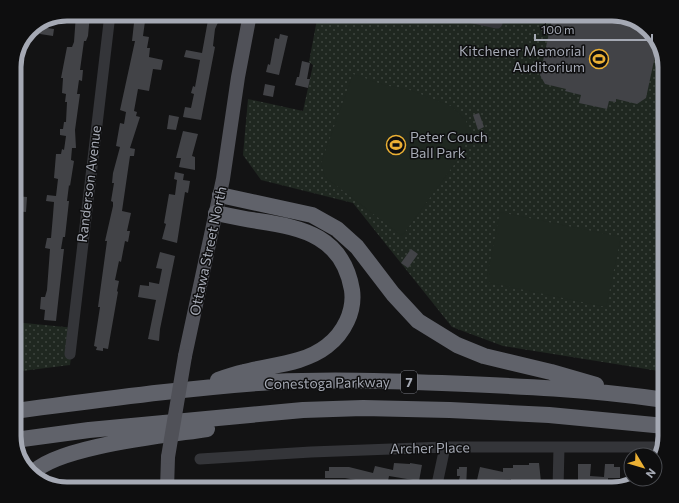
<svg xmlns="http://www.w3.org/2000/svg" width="679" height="503" font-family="Commissioner,sans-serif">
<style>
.green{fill:url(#green-dots)}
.pitch{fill:#1f2720}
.building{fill:#424347}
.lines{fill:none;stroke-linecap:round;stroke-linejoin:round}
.minor{stroke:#343539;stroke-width:11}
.major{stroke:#505158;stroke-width:14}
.highway{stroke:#60626a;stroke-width:16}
.major-bridge{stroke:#505158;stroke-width:14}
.labels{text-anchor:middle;stroke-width:3;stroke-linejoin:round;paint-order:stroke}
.shield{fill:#0e0e0f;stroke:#787a82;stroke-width:1}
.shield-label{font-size:13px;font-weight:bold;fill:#a5a9b4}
.poi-label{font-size:14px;fill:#a5a9b4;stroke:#0e0e0f;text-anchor:end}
.street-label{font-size:14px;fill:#a5a9b4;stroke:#0e0e0f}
.rim{fill:none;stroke:#a5a9b4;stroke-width:5}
</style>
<defs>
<pattern id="green-dots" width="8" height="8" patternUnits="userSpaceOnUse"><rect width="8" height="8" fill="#1f2720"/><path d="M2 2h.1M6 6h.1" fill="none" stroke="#3d443e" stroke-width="1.8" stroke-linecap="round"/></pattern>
</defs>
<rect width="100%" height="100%" fill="#131314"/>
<path class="green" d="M318 14H612L644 25 660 44 665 67V372L503 346 452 327 353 203 261 180 243 155 248 99 303 111 313 65 309 62Z
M14 322 75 328 70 365 14 372Z"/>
<path class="pitch" d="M353 74 384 85 410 90 451 106 465 119 471 132 459 158 402 236 325 177 321 163Z
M500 212 621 237 606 307 486 282Z"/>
<path class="building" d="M76 14H90L88 36 86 41H84L80 70H83L82 81 79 80 77 94H80L75 130 76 148H72L71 160 74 161 70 186 69 185 67 201H69L65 237H63L61 249H64L56 321 44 320 45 310 40 309 41 297H45L47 290 50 249 45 248 47 238H51L53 215 54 202 46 201 47 195 56 196 58 179 54 178 56 154H61L62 149 64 150 66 136 60 135V129H63L64 122H66L67 102H65L66 94 62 93 63 78H61L67 47H72L74 42Z
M135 14H146L143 36 149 37 147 48H150L149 57 163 60 161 70 153 69 149 91 138 89 134 111 137 112 136 116 140 117 130 148 135 149 134 156H130L122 211 131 213 127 231H130L128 242 125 241 121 262 119 261 115 280 119 281 117 291 118 292 108 349 103 348V351L96 350 97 347 94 346 100 307H98L107 241H105L113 206V202L111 201 114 183H112L113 173 120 147 116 146 120 123 124 124 126 112 120 110 135 41H132Z
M195 14 221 16 215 29 213 46 215 47 201 120 183 117 185 107 191 108 194 94 191 93 193 86 195 87 200 60 184 57 186 50 202 53 208 20 194 17Z
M271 14H293L292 21 271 17Z
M553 14H612L644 25 658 42 646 98 637 104 616 99V102L609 101 607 109 579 103 581 95 565 91 566 89 545 84 540 75Z
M48 21 47 28 54 29 53 36 40 34 42 24Z
M280 34 288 36 279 75 266 72 268 64 270 65 275 38 279 39Z
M302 61 310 63 307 79H310L308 88 295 85 297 77H299Z
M265 84 275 86 273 97 263 95Z
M479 113 484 127 478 130 473 115Z
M169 115 179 117 176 130 167 129Z
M183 131 198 134 192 156 195 157V170L179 167 181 158H176Z
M662 141H665V163L658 162Z
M175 172 184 174 183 180 190 181 188 193 185 192 177 243 162 239 166 224 164 223 169 194 175 195 177 180 174 179Z
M15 196 27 197 26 212 14 211Z
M411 249 418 254 408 268 401 263Z
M160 252 175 256 160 329 159 341 148 339 156 300 138 297 140 285 149 286V282L159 284 162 269 156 268Z
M394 463 410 464V463L422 465 419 481 389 476 387 486 345 478H325V471H329V467H349L373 473 375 466 393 470Z
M529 463H539L541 482 511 484V479L493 480V483L477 480 480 467 503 472V468H513V465H529Z
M578 464H591L590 476 604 477 605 464H614V467H620V478H608V483L591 482 590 489H578Z
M459 467H467L466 489H457L460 476H457V469H459Z"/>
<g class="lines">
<path class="minor" d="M455 14 497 23 499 14
M70 354 110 14
M200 459 311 452 445 447H661
M436 489 445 447
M558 489 559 447"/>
<path class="major" d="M185 356 223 179 238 77 250 14
M167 489 168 457"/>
<path class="highway" d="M220 195 312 215 337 229 357 247 393 294 418 321 457 345 484 356 551 372 596 385
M216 213C230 216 244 219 258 221 304 228 343 237 352 290 355 311 344 333 327 346 304 364 271 365 244 372 235 374 226 377 218 380
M14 411C100 400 185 388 272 382 329 379 386 381 442 383 517 386 591 389 665 400
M15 440 89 430 303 410 363 408 450 410 549 415 665 426
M32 474C55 446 169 435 207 429"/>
<path class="major-bridge" d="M168 457 185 356"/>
</g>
<defs>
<g id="stadium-ring" transform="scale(1)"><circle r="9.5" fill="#0e0e0f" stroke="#ebb034" stroke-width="1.5"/><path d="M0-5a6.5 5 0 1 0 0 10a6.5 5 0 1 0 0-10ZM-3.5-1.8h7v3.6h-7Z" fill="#ebb034"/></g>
</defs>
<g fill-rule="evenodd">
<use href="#stadium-ring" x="599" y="59"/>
<use href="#stadium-ring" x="396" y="145"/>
</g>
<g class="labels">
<rect class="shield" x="401" y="371" width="16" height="22" rx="3"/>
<g class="shield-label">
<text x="409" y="387">7</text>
</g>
<g class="poi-label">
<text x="585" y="56">Kitchener Memorial<tspan x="585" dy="16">Auditorium</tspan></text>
<text x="410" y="142" text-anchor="start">Peter Couch<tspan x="410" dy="16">Ball Park</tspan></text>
</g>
<g class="street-label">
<text transform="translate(89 184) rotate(-83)" y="5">Randerson Avenue</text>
<text transform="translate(208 251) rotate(-78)" y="5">Ottawa Street North</text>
<text transform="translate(327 383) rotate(-1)" y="5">Conestoga Parkway</text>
<text transform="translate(430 448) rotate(-1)" y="5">Archer Place</text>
</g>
</g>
<path d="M0 0H679V503H0ZM67 21H612A46 46 0 0 1 658 67V436A46 46 0 0 1 612 482H67A46 46 0 0 1 21 436V67A46 46 0 0 1 67 21Z" fill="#0e0e0f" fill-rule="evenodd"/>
<path class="rim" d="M67 21H612A46 46 0 0 1 658 67V436A46 46 0 0 1 612 482H67A46 46 0 0 1 21 436V67A46 46 0 0 1 67 21Z"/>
<g transform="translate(643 467) rotate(128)"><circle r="19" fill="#0e0e0f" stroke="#4a4c51"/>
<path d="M0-3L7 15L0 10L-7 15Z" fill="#ebb034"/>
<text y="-6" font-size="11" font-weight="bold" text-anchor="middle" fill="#a5a9b4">N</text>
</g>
<path d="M535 34v6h117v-6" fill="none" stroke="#a5a9b4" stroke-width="2"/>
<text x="541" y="34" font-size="12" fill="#a5a9b4" stroke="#0e0e0f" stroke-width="3" paint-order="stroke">100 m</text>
</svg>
